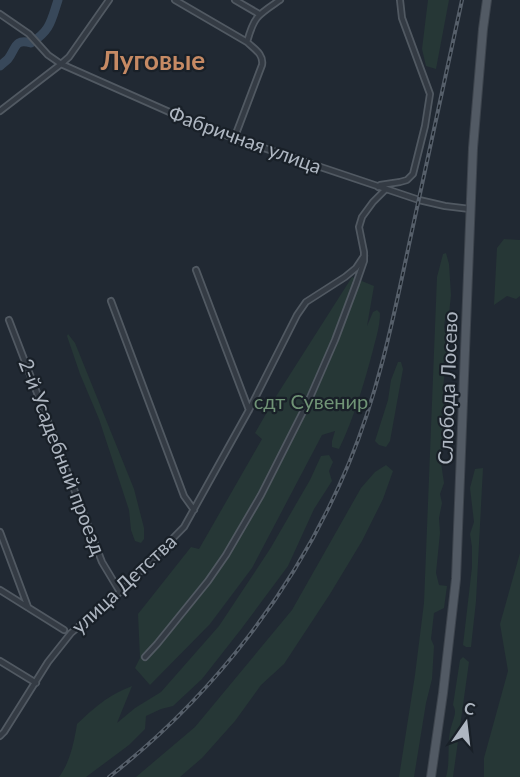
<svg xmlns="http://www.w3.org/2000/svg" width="520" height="777" font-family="Lato,sans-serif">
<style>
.green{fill:#263736}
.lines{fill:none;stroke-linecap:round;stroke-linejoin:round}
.river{stroke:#38485a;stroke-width:9}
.street-casing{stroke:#515962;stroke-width:8}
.primary-casing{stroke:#3d444d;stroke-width:10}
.street{stroke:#343b44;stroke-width:4.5}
.primary{stroke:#525a64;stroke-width:8}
.rail-casing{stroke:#565f6a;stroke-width:4}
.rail{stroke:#192028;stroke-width:1.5;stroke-dasharray:4.5;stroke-linecap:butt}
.labels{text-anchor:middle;stroke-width:4.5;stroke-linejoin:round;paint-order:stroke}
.street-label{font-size:20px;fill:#aeb6c1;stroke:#192028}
.park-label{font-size:20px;fill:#709476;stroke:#192028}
.district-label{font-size:26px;font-weight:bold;fill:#c68a64;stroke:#192028}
</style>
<rect width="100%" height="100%" fill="#212933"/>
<path class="green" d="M428 0H449L436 69 426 66 422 49Z
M504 239 520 240V296L516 299 507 296 494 305 497 248Z
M446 253 449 264 451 295 449 314 445 320 444 327 447 335 448 350 443 364 445 371 443 387 444 409 441 412 445 425 446 434 440 456 444 483 440 494 442 503 439 518 440 533 436 573 439 585 447 586 444 608 434 613 431 639 434 646 432 679 426 703 414 777H399L415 675 424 603 437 277 443 254Z
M352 277 374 286 367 326 373 312 377 310 380 313C380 326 376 338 373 350 364 384 354 418 339 449L332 447V441L335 431 322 435 252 568 210 624 150 685 135 668 140 658 138 614 191 547 199 549 262 439 255 433 275 398Z
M68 334 75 343 134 489 144 528V539L141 543 135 541 131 530 129 510 99 419 80 374 67 336Z
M398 362H401L403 369 390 441 386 447 379 445 375 441 388 400 391 380Z
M329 455 333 462 329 471 332 481 314 509 288 566 242 628 202 679 173 706 161 709 146 716 145 729 129 745 86 777H59C70 762 74 743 77 724 95 707 107 696 132 686L117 723 135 708 161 692 219 626 270 549 310 480 321 456Z
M386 465 393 471 383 499 362 541 330 594 284 664 261 685 235 721 202 758 180 777H136L195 727 292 610 361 488 375 472Z
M483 468 476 601 471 647H466L463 645 472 567V547L470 534 474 522 470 488 475 469Z
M520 553V777H484V758L508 671 500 624Z
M463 657 469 662 453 777H446C451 760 446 741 452 724 454 717 457 712 453 705L460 660Z"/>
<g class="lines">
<path class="river" d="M0 66C2 64 6 61 8 59 16 49 14 38 31 43 51 30 51 21 58 0"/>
<g class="street-casing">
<path id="street" d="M175 0 247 42
M235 0 259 14
M0 14 29 34 48 55 61 64 210 130 419 200 445 206 470 209
M0 111 61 64 69 57 109 0
M234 139 262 65C264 54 254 49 247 42 254 16 258 15 280 0
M378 187 380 185 400 182 407 180 413 174 425 126 430 94 402 18 400 0
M196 270 249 410
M111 301 184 496 194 510
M9 320 102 562 120 592
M0 532 28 607
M0 590 64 630
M145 657 157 644 208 581 226 555 261 495 308 402 335 340 356 284 364 261V252L359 227 362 217 373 202 386 189
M0 661 36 683
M0 736 4 732 48 662 71 633 120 592 184 527 249 410 297 315 306 302 345 277 356 268 364 256"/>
</g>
<g class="primary-casing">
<path id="primary" d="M431 777 443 693 456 579 473 148 483 29 487 0"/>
</g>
<use href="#street" class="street"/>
<use href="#primary" class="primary"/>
<g class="rail-casing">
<path id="rail" d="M109 777C214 695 298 586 349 463 379 391 394 315 410 240 427 160 445 80 462 0"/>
</g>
<use href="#rail" class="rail"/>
</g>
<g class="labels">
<g class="street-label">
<text transform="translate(245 140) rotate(20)" y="7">Фабричная улица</text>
<text transform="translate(448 388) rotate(-88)" y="7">Слобода Лосево</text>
<text transform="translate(62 457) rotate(69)" y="7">2-й Усадебный проезд</text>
<text transform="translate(124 584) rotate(-43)" y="7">улица Детства</text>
</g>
<g class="park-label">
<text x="311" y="409">сдт Сувенир</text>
</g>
<g class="district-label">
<text x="153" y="70">Луговые</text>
</g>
</g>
<g transform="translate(466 723) rotate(14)" stroke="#192028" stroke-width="4.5" paint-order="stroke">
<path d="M0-4.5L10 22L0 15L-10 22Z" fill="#aeb6c1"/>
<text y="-9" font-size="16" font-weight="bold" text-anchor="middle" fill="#aeb6c1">С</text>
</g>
</svg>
